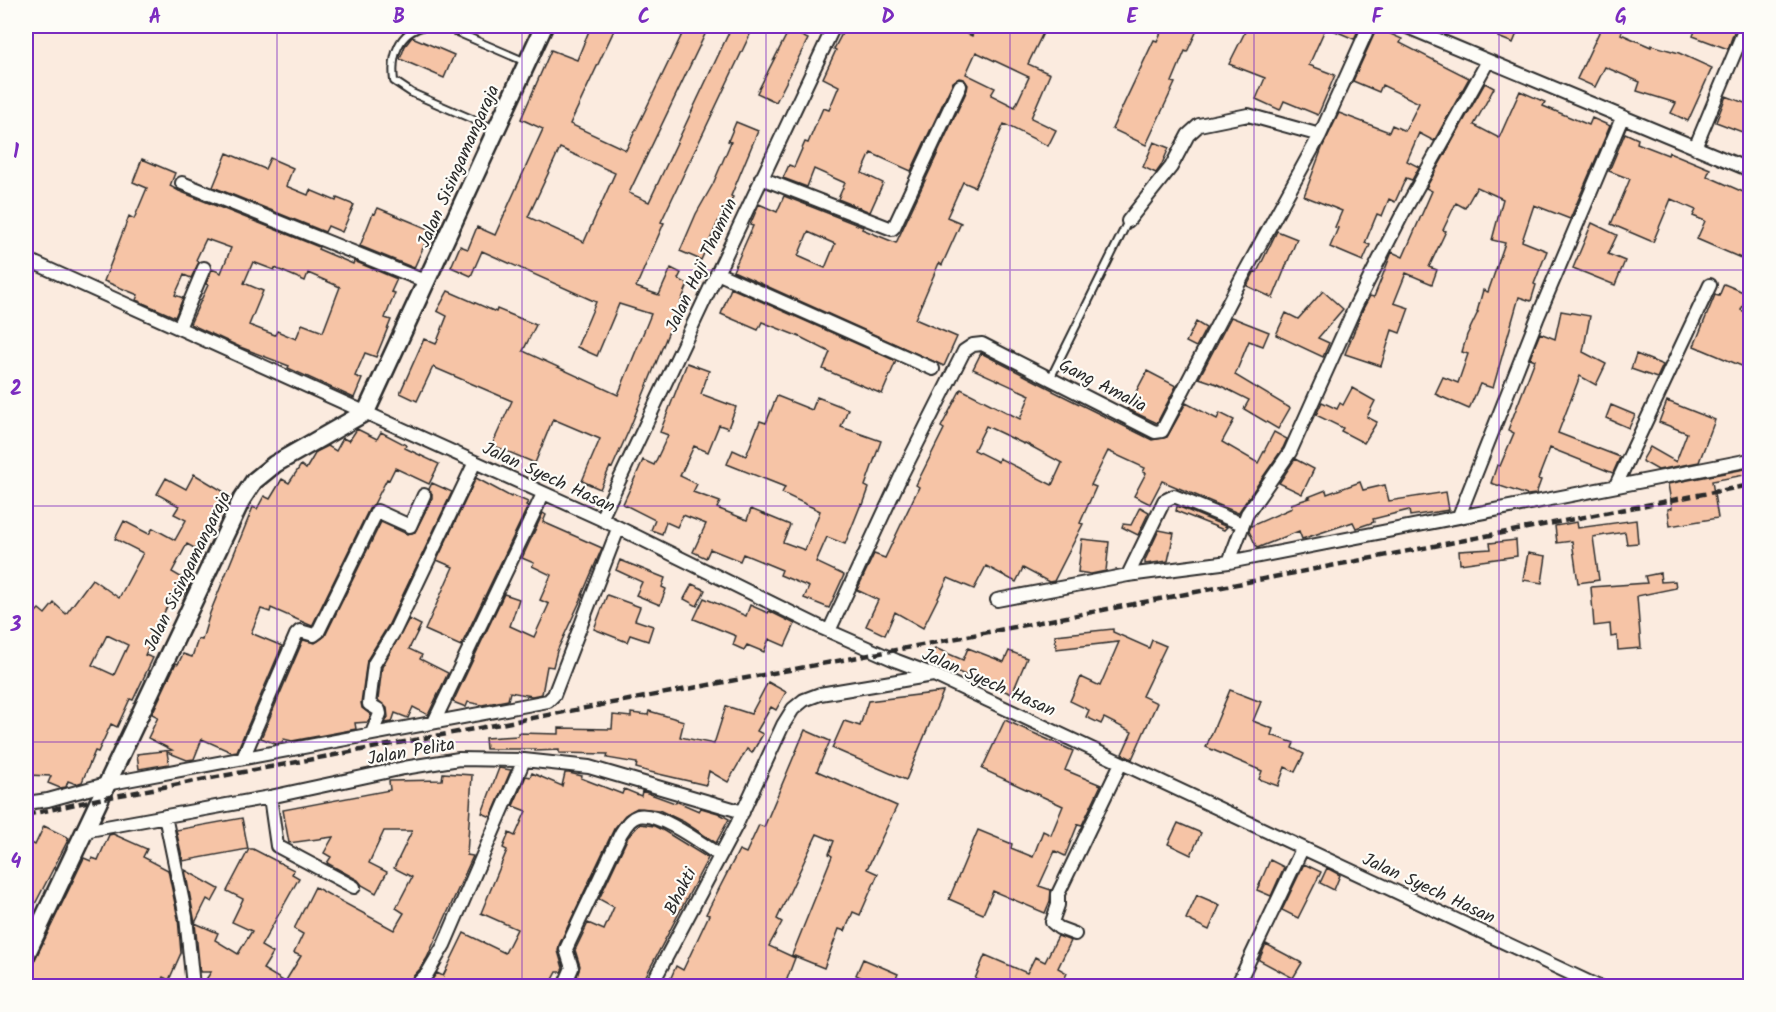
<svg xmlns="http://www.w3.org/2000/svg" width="1776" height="1012" font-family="Kalam,sans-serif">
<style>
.building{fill:#f6c4a6;stroke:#2b2b2b;stroke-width:1.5;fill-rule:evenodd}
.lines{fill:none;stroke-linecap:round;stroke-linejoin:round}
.lane-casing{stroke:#2b2b2b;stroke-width:10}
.street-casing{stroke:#2b2b2b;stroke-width:16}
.secondary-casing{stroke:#2b2b2b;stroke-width:21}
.lane{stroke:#fdfcf7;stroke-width:6}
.street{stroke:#fdfcf7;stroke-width:12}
.secondary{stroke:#fdfcf7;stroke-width:16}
.rail{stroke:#2b2b2b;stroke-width:4.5;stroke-dasharray:9 4.5;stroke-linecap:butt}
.grid{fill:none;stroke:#7b2cbf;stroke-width:1.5;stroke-opacity:0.55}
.labels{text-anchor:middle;stroke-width:4.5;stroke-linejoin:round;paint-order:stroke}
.street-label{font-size:18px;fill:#2b2b2b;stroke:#fdfcf7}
.neatline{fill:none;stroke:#7b2cbf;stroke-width:2}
.grid-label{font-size:20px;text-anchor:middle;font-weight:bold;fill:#7b2cbf}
</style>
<rect width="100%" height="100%" fill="#fbebdf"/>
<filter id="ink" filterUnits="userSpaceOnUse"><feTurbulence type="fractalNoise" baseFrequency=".0167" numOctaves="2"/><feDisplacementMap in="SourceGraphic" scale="12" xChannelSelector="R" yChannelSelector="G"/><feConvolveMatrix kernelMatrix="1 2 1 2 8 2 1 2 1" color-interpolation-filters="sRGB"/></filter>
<g filter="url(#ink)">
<path class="building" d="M591 26H616L570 124 626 150 686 26H709L629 193 649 202 732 26H754L661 222 664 223 636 287 659 295 671 268 681 273 678 279 688 284 629 430 612 468 610 467 600 489 582 481 600 439 553 419 535 463 492 445 512 401 433 367 417 401 400 393 424 339 436 344 447 316 437 311 448 291 496 312 497 309 536 325 523 351 618 395 651 314 619 304 597 356 577 347 596 302 482 251 471 276 451 267 460 246 468 249 477 227 495 235 543 129 521 119 551 50 577 60ZM560 148 615 173 584 242 528 217Z
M846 26H950L972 36 976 26H1027L1043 33 1028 64 1050 74 1031 118 1056 130 1048 146 1004 124 975 187 963 182 947 217 961 223 942 265 939 263 915 319 957 337 944 366 733 271 753 226 750 225 759 204 777 212 784 196 863 227 862 229 896 243 967 90 968 85 964 79 959 78 953 82 911 171 871 153 862 173 883 183 870 212 838 199 845 183 814 169 807 187 783 178 789 165 794 167 805 142 808 143 823 108 829 110 839 86 823 78 836 50 834 49ZM976 52 1029 77 1015 107 991 95 995 88 966 74ZM808 232 835 244 825 268 798 256Z
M1164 26H1199L1187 52 1185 51 1172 82 1175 83 1146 145 1112 129 1154 40 1157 41Z
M1248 26H1360L1354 39 1326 27 1309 65 1335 75 1318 115 1284 101 1280 110 1256 99 1265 78 1229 64Z
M1503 26H1520L1513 43 1498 37Z
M1602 26H1624L1621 34 1651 47V45L1679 53 1712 68 1688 121 1671 113 1676 103 1637 91 1640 82 1605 67 1595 87 1577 79Z
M1697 26H1736L1728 49 1693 36Z
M1377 28 1402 39 1400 43 1469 78 1434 141 1419 133 1407 161 1419 167 1412 180 1406 178 1395 202 1389 199 1382 216 1377 214 1365 243 1370 245 1363 261 1330 247 1338 228 1335 227 1342 211 1304 196 1322 148 1339 113 1389 132 1392 125 1405 131 1419 103 1382 85 1379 92 1353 81Z
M789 30 808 39 776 102 757 93Z
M412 37 454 55 444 78 400 59 405 46Z
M1485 83 1494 88 1474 125 1499 138 1520 91 1545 102 1543 106 1589 125 1592 118 1610 126 1570 219 1534 205 1522 241 1547 251 1534 284 1536 285 1531 301 1519 297 1493 388 1480 384 1469 409 1435 394 1443 377 1458 383 1468 354 1462 352 1467 335 1478 312H1477L1483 290 1488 292 1505 243 1492 240 1503 199 1477 187 1465 208 1456 203 1443 230 1446 231 1429 267 1437 270 1432 284 1406 273 1394 303 1409 308 1400 333 1392 330 1381 366 1345 354 1363 309 1370 296 1374 297 1392 252 1403 257 1432 191 1426 188Z
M1726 96 1750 105V135L1716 122Z
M736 122 758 131 731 196 733 197 725 212 723 211 701 260 680 251 696 214 713 184 731 142 728 141Z
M1625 133 1638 139 1637 143 1668 155 1669 152 1710 169 1707 176 1750 195V262L1697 239 1705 221 1693 216 1696 210 1671 199 1653 242 1611 224 1630 179 1609 171Z
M1154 142 1169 148 1161 166 1156 173 1143 167Z
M227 153 265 169 270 158 293 168 286 186 308 195 310 190 336 201 337 198 354 205 342 232 328 226 325 232 213 187Z
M142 159 175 173 170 186 179 191 319 247 318 249 353 264 354 261 397 279 391 292 395 293 385 318 391 320 376 357 365 353 355 376 362 379 354 398 288 368 289 366 240 347 190 324 208 285 206 284 212 269 221 273 231 248 206 239 196 260 199 262 191 278 184 275 175 295 183 298 175 317 136 300 138 295 104 281 129 216 134 219 147 188 133 182ZM253 262 274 270 275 268 305 281 308 273 340 287 323 332 302 324 296 339 277 331 275 335 249 325 263 291 244 283Z
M378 208 431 230 414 268 360 246 373 213 375 214Z
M1592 223 1617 235 1608 254 1625 261 1615 285 1573 268Z
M1277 231 1297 239 1273 298 1247 286 1255 271 1257 272Z
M1724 284 1748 294 1741 310 1750 314V351L1744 367 1694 346 1715 295 1719 296Z
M731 288 896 361 882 394 823 369 830 352 800 337 762 322 758 330 721 314Z
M1323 291 1343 309 1318 338 1329 343 1323 357 1276 335 1286 313 1298 319Z
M1561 311 1590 316 1583 352 1606 364 1596 385 1580 376 1558 433 1620 457 1613 473 1550 448 1538 479 1541 480 1536 494 1527 495 1491 483 1497 465 1500 466 1514 433 1508 430 1535 360 1530 358 1540 333 1555 339Z
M1231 317 1269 332 1263 346 1249 341 1235 375 1290 408 1278 429 1244 409 1249 400 1217 384 1199 378Z
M1196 322 1206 328 1196 347 1186 342Z
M981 353 1053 390V391L1152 440 1167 437 1186 403 1217 419 1220 413 1234 420 1222 442 1258 463 1274 432 1287 439 1283 448 1238 513 1162 481 1150 504 1134 496 1146 473 1143 472 1145 468 1108 451 1091 485 1096 487 1080 523 1083 524 1054 581 1049 582 1023 568 1016 582 986 566 974 589 948 578 923 628 895 612 885 635 866 626 878 600 857 590 874 554 885 558 919 487 916 485 944 429 941 427 961 389 1020 419 1030 395 973 369ZM986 426 1024 444 1025 443 1062 463 1052 485 999 458 998 462 974 450Z
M1636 354 1663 365 1657 378 1631 369Z
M687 363 709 371 701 394 736 407 728 428 719 425 708 452 694 446 680 476 697 484 693 492 720 502 717 508 747 520 751 509 790 525 783 542 805 550 820 511 782 493 785 487 727 464 733 450 746 456 760 421 766 423 777 396 812 410 817 397 848 409 841 427 881 441 865 486 869 488 863 505 861 504 845 544 827 537 816 562 844 575 829 608 804 598 809 587 780 575 782 570 743 554 740 561 710 549 706 558 693 552 706 524 683 515 677 527 666 522 662 534 651 530 655 520 623 504 643 460 654 465 668 435 660 432Z
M1147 371 1176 386 1157 423 1127 409Z
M1352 388 1375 401 1367 417 1377 422 1364 443 1341 431 1343 428 1316 415 1322 402 1337 409 1340 403 1343 405Z
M1667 401 1715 420 1699 462 1658 470 1642 461 1650 447 1676 462 1687 433 1659 422Z
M1611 405 1635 415 1629 428 1606 418Z
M357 429 377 439 381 432 406 445 405 448 439 464 429 484 395 468 389 480 387 479 374 504 370 507 312 626 271 608 270 612 261 609 251 633 282 646 237 751 231 752 202 739 194 759 187 760 167 752 169 764 139 769 137 754 172 750 148 738 158 717 152 714 176 663 178 664 183 654 192 657 198 639 202 640 210 613 253 507 257 509 264 496 270 499 282 479 289 483 301 465 306 469 316 452 328 446 336 451 343 438 349 441Z
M1295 459 1314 469 1302 494 1279 483Z
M1750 468V474L1712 481 1718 518 1670 526 1668 509 1672 508 1668 484Z
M194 474 226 493 196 549 187 544 172 572 191 583 183 596 174 591 145 655 153 658 133 700 130 699 117 727 111 724 98 752 95 751 82 782 76 784 68 781 66 787 60 788 48 783 51 776 27 775 26 622 39 609 45 614 54 603 66 614 92 579 119 598 143 553 115 539 124 521 149 534 153 528 175 540 186 520 174 514 179 506 157 494 166 478 186 489ZM107 635 128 645 114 675 92 665Z
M476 478 511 497 512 495 528 502 526 505 528 506 461 646 425 630 453 567 437 560Z
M1360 482 1363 490 1385 485 1389 501 1446 492 1449 510 1410 516 1409 510 1373 519 1374 522 1356 528 1353 522 1302 539 1299 531 1257 548 1249 531 1251 526 1292 508 1291 504 1310 498 1308 497 1326 490 1327 494Z
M432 483 452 492 388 626 367 660 361 703 362 708 371 715 368 722 355 723 356 729 292 741 284 739 282 742 276 744 261 738 303 640 315 643 325 636 381 522 407 534 415 532 432 498V494L429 489Z
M1177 506 1227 527 1224 530 1176 511Z
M1140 507 1149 512 1138 535 1122 527 1123 524 1131 525Z
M543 513 546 515 543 522 602 548 582 595H583L557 651 553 667 547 666 542 694 532 696 510 692 508 700 482 705 468 702 466 707 453 702 504 594 519 599 510 626 534 637 549 604 540 600 551 575 532 566 534 563 522 558Z
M1636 520 1638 543 1627 544 1625 532 1593 537 1599 580 1578 583 1572 541 1557 543 1555 526 1577 522 1578 528Z
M1159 530 1174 533 1168 561 1145 564V560Z
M1082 539 1109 542 1106 571 1091 574 1078 572Z
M1516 540 1517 556 1460 564 1459 551 1491 549 1490 543Z
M1528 553 1546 556 1542 583 1523 580Z
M620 560 665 578 662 587 666 589 660 605 636 595 642 582 616 570Z
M1660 573 1661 582 1675 581 1676 588 1637 596 1641 648 1618 650 1617 636 1611 637 1610 624 1594 626 1591 587 1647 583 1645 576Z
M692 584 705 590 697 606 684 599Z
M607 595 640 607 635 620 653 626 648 641 630 635 627 642 594 629Z
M704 598 746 616 750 605 768 613 769 611 795 624 785 646 769 639 764 652 747 645 744 650 733 645 736 636 694 619Z
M409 619 421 625 409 649 422 655 420 659 448 673 428 715 413 707 408 718 395 713 392 722 385 723 388 717 387 708 378 700 382 667Z
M1113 629V632L1149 648 1152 640 1166 646 1142 696 1157 703 1132 759 1122 754 1132 732 1104 718 1101 724 1086 717 1089 710 1070 701 1081 677 1100 686 1119 642 1056 649 1055 635Z
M935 648 963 660 968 648 1004 662 1009 651 1027 658 1012 694 953 670 952 672 929 662Z
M768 682 786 692 776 710 771 707 757 731 763 734 752 753 747 749 728 782 709 771 706 785 650 772 636 768 637 763 607 758 608 754 559 753V750L535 751V749H486L485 738 518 736V733L559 734V728L612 729 613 715 631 717V713L648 715 649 711 684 721 680 737 714 744 726 706 751 714Z
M1230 690 1261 702 1253 721 1273 729 1271 735 1294 743 1292 748 1304 754 1295 772 1285 767 1278 786 1259 779 1262 771 1206 747Z
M943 692 906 780 832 748 844 721 860 726 868 701Z
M1005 720 1073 751 1065 770 1101 785 1082 825 1078 824 1065 856 1055 851 1039 886 1051 890 1050 901 1045 913 993 891 983 914 949 899 978 830 1012 844 1011 848 1033 857 1043 831 1051 835 1063 806 982 769Z
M805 730 830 741 817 771 897 806 867 869 878 874 860 915 853 912 845 931 839 929 824 968 792 955 832 856 829 854 834 841 817 834 777 919 782 922 769 946 795 958 784 987H667L676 966 683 970 709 915 706 914 739 850 746 853 759 825 764 827Z
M499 768 511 770 491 817 482 813Z
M443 773 472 775 467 855 473 856 427 958 420 969 408 982 404 980 400 987H201L211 972H200L195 923 218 933 215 940 238 954 252 931 232 922 243 899 227 891 249 849H253L294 870 292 874 299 878 261 946 273 953 263 969 285 982 301 956 294 953 303 934 294 929 315 887 394 930 404 913 396 908 412 877 394 868 412 831H384L369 863 387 872 376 893 362 885 358 880 327 863 331 857 324 853 333 837 289 843 283 810 390 790 389 781 442 780Z
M532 773 562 786 565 773H569L582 776 581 778 622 794 624 789 641 796 642 791 675 803 678 802 699 811 701 808 718 813 729 819 716 843 684 822 659 810 637 808 625 815 614 829 559 945 558 951 563 968 561 972H557L549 987H426L437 973 443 976 464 933 505 953 517 929 481 913 507 850 503 848 509 833 515 836 526 811 513 806 526 776 530 777Z
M242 818 248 849 183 861 176 830Z
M1178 823 1201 833 1191 855 1168 844Z
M640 824 654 826 664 831 708 858 640 987H588L576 980 580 966 575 950 588 923 604 930 614 907 599 899 628 837Z
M44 826 69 838 34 906 26 901V840L35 845Z
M113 834 147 849 143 857 168 870 178 918 181 953 169 980 163 977 158 987H32L26 984V978L84 858 91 861 92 858 98 860 109 835Z
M1270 860 1284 867 1271 896 1257 890Z
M1304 864 1321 872 1298 918 1282 910Z
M1327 868 1340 875 1334 890 1320 883Z
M185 870 219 889 212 902 207 899 195 923Z
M1197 895 1220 905 1209 930 1186 919Z
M1058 936 1071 941 1058 968 1067 973 1061 987H1026L1013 980 1010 987H992L975 979 985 955 1027 973 1035 957 1045 962Z
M1266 944 1302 963 1293 978 1259 960Z
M863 959 898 974 892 987H881L856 975Z"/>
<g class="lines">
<g class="lane-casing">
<path id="lane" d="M425 26C398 32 391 56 394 81L412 93 495 129
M436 26 445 27 526 62
M1050 379 1128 221"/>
</g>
<g class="street-casing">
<path id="street" d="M1405 26 1750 170
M1695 148 1746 26
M761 178 892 229 894 227 960 86
M182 183 427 282
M1128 221 1171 167 1188 135 1199 125 1248 115 1320 135
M26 259 601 519 822 628 897 661 934 675 1597 986
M717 273 933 369
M179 328 204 268
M1616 485 1710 285
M1459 516 1537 319 1622 118
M601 519 834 26
M1229 562 1247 514 1290 452 1356 305 1403 213 1488 61
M1128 575 1164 501 1174 496 1242 524
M997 600 1128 575 1229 562 1750 460
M829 631 902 474 964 351 973 345 982 344 1155 432 1162 431 1241 279 1320 135 1369 26
M434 722 543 494
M372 733 380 714 379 710 369 704 374 664 395 630 475 462
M243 758 296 635 300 631 314 635 318 632 377 511 410 526 424 495
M270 797 277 846 354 887
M26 803 48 800 106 784 548 701 554 695 618 529
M165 816 186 917 193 986
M84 831 270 797 404 768 459 759 524 760 589 767 743 812
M1075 934 1059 928 1052 922 1058 905V894L1121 763
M415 986 427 974 444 945 524 760
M564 986 572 968 566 949 621 833C626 826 629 819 638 816 658 811 702 844 719 855
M651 986 737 824 783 725 793 709 804 700 820 694 933 675
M1237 986 1302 849"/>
</g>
<g class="secondary-casing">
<path id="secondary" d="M26 955 242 499 254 481 275 464 366 412 544 26"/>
</g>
<use href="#lane" class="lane"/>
<use href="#street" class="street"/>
<use href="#secondary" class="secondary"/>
<path class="rail" d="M26 815 99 799 880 653 1750 485"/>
</g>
</g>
<path class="grid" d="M277 26V986M522 26V986M766 26V986M1010 26V986M1254 26V986M1499 26V986M26 270H1750M26 506H1750M26 742H1750"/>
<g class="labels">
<g class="street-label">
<text transform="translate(458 166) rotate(-66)" y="6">Jalan Sisingamangaraja</text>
<text transform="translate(701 265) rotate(-65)" y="6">Jalan Haji Thamrin</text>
<text transform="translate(1103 385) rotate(27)" y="6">Gang Amalia</text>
<text transform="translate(549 477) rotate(25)" y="6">Jalan Syech Hasan</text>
<text transform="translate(187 571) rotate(-64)" y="6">Jalan Sisingamangaraja</text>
<text transform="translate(989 682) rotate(24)" y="6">Jalan Syech Hasan</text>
<text transform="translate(411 751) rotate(-10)" y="6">Jalan Pelita</text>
<text transform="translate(1429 888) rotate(25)" y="6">Jalan Syech Hasan</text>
<text transform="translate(680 891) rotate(-63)" y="6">Bhakti</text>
</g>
</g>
<rect width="1776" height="1012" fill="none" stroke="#fdfcf7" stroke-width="66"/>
<rect x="33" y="33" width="1710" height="946" class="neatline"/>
<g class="grid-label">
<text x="155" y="23">A</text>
<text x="399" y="23">B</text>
<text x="644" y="23">C</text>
<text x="888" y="23">D</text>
<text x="1132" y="23">E</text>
<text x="1377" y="23">F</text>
<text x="1621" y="23">G</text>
<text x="16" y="158">1</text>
<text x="16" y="395">2</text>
<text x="16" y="631">3</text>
<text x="16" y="868">4</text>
</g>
</svg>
